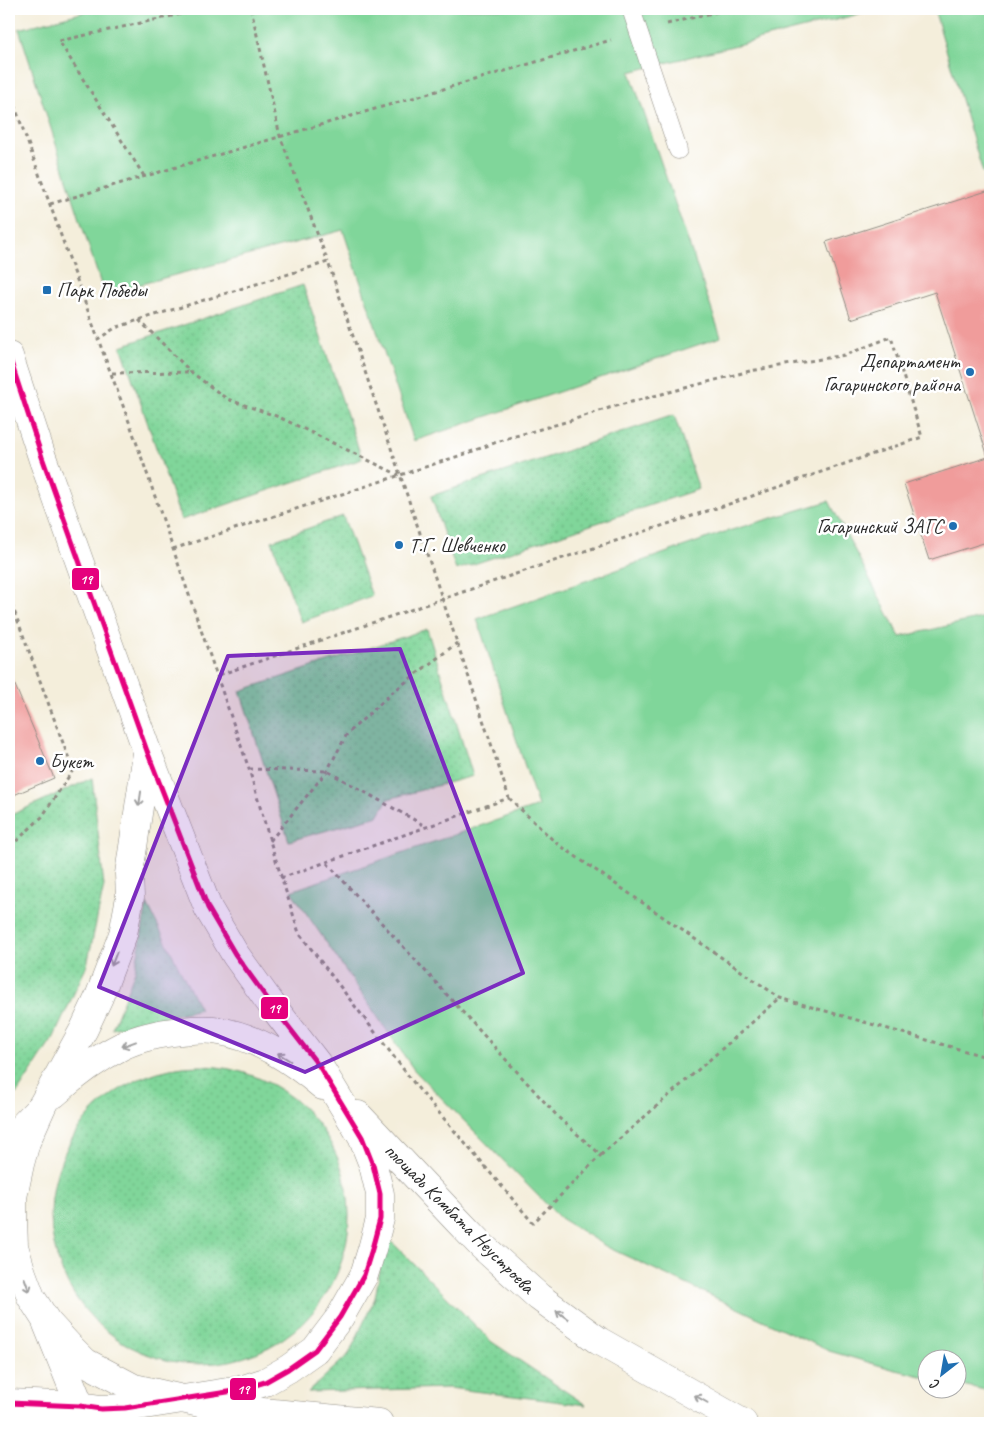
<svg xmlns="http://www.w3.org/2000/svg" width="999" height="1432" font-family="Caveat,sans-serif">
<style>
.grass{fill:url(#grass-dots);stroke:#568062}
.park{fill:#80d69a;stroke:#568062}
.building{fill:#f09c9b}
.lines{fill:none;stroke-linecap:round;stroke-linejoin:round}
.service-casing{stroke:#908c83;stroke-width:19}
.secondary-casing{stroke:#908c83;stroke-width:29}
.primary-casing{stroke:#908c83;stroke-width:29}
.path{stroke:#908c83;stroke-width:3;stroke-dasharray:4 4;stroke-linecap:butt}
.service{stroke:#fff;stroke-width:18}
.secondary{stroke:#fff;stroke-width:28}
.primary{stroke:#fff;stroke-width:28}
.bus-1-casing{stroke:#fff;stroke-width:9}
.bus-1{stroke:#e5007d;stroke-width:5}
.oneway{stroke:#a0a0a0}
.marked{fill:#7b2cbf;fill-opacity:0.2;stroke:#7b2cbf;stroke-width:4;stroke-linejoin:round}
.poi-dot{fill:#1f6fb2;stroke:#fff;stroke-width:2}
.labels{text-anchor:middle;stroke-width:5;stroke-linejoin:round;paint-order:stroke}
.poi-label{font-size:20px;fill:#2b2b2b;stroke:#fff;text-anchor:start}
.street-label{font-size:20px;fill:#2b2b2b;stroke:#fff}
.line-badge{stroke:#fff;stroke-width:2}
.badge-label{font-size:14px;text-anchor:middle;font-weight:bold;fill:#fff}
</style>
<defs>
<pattern id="grass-dots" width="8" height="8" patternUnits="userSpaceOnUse" patternTransform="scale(1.25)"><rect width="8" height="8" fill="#80d69a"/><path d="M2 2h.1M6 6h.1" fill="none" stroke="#6fb885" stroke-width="1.8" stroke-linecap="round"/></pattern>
</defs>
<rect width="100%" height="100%" fill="#fff"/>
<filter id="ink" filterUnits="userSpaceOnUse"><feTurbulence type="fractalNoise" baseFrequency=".02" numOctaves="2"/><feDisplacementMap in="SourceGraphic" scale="10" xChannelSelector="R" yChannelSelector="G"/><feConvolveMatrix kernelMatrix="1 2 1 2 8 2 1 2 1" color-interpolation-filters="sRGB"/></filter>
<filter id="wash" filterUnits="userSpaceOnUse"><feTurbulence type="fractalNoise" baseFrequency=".0096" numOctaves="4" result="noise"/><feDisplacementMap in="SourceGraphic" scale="20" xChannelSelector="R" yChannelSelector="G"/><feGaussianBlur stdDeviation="1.12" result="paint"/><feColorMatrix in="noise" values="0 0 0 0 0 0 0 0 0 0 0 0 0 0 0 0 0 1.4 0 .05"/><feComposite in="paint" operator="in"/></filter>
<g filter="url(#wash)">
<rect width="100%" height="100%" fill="#f4eedb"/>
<path class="grass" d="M303 285 362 459 181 520 121 346Z
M674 415 699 489 456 570 431 496Z
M343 516 372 596 301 622 272 541Z
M427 629 473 776 388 799 378 816 289 841 240 691Z
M92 778 104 886 87 965 54 1037 18 1092 9 1100V816Z
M147 904 200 1009 112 1029 135 971Z
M51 1215a149 149 0 1 1 298 0a149 149 0 1 1-298 0Z
M386 1236 492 1342 586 1405 449 1388 308 1392 349 1354 375 1298Z"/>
<path class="park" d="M96 9H879L630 72 721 337 414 441 343 230 104 294 19 29Z
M934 9H990V171L983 173Z
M829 501 900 637 990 616V1391L957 1384 956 1360H926V1377L892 1369 829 1351 607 1247 560 1218 414 1070 291 891 538 806 477 619 725 532Z"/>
<g id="blocks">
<path class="building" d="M990 190V541L929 560 904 484 988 457 935 292 851 319 826 242Z
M9 671 54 778 9 797Z"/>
</g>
</g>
<g filter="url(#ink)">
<use href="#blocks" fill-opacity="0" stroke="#908c83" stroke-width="1"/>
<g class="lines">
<g class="service-casing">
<path id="service" d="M631 9 678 150"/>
</g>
<g class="secondary-casing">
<path id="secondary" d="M9 1140 41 1107
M47 1324 80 1406 82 1422
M9 1403 80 1406 101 1409 125 1408 183 1399"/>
</g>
<g class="primary-casing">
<path id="primary" d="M9 356 42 457 147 751 208 908 235 954 271 1004 319 1066 362 1137 373 1165 380 1194V1219L372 1249 364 1275 340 1317 315 1350 288 1369 265 1382 240 1390 183 1399
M147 753 129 874 130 897 123 934 99 997 84 1029 43 1104 26 1142 20 1164 13 1197V1219L14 1246 22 1273 31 1297 47 1322 70 1347 85 1362 134 1388 222 1408 379 1423
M54 1094C74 1076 98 1058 122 1046 140 1037 162 1033 181 1031 193 1030 207 1028 219 1031 258 1037 293 1061 323 1086
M358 1115 457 1220 482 1246 539 1297 599 1341 743 1423"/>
</g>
<path class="path" d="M251 9 280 136 328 262
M667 24 729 9
M9 90 98 339
M144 176 59 41 204 9
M50 204 611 40
M139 320 191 372 227 399 279 417 399 475
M112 373 190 372
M173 549 465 454 505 439 569 421 612 407 750 371 845 355 891 337 922 437 732 503 548 563 216 676
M9 597 73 770 42 817 9 848
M249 769 327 771 427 827
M509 798 555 842 780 998 990 1058
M270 841 327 771 347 734 394 691 457 643
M327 863 560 1119 601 1155 780 998
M281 878 509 798C450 619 388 441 328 262L139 320 115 328 98 339 131 427 249 769 270 841 299 933 417 1087 533 1223 601 1155
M986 1056 990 1018"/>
<use href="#service" class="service"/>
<use href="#secondary" class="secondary"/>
<use href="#primary" class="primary"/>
<g class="bus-1-casing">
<path id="bus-1" d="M9 356 42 457 147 751 208 908 235 954 271 1004 319 1066 362 1137 373 1165 380 1194V1219L372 1249 364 1275 340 1317 315 1350 288 1369 265 1382 240 1390 125 1408 101 1409 80 1406 9 1403"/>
</g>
<use href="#bus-1" class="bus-1"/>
</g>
<defs><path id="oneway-shaft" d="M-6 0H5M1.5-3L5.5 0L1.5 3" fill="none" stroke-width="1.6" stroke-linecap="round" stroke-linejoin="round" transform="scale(1.25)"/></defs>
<g class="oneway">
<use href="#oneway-shaft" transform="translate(140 799) rotate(98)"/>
<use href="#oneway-shaft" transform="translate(114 959) rotate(111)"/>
<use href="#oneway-shaft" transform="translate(129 1044) rotate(160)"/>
<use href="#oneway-shaft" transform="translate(284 1057) rotate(-148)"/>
<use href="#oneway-shaft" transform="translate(27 1285) rotate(70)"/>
<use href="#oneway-shaft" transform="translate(562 1315) rotate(-144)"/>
<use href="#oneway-shaft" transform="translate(701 1399) rotate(-150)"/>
</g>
</g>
<path class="marked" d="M400 649 523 973 305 1072 99 987 228 656Z"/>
<g class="poi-dot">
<rect x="42" y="285" width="10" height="10" rx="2.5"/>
<circle cx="970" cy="372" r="5"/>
<circle cx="953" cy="526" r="5"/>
<circle cx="399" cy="545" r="5"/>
<circle cx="40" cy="761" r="5"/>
</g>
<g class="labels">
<g class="poi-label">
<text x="57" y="297">Парк Победы</text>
<text x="960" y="368" text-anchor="end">Департамент<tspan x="960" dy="23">Гагаринского района</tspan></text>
<text x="943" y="533" text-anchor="end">Гагаринский ЗАГС</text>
<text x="409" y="552">Т.Г. Шевченко</text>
<text x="50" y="768">Букет</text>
</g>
<g class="street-label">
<text transform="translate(460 1218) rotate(45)" y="7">площадь Комбата Неустроева</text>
</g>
</g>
<g class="line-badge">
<rect x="71" y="567" width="29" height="24" rx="5" fill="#e5007d"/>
<rect x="260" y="996" width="29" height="24" rx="5" fill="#e5007d"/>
<rect x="229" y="1377" width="28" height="24" rx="5" fill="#e5007d"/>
</g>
<g class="badge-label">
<text x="86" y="584">19</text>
<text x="274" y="1013">19</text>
<text x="243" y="1394">19</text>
</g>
<rect width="999" height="1432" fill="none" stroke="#fff" stroke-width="30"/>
<g transform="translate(942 1374) rotate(211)"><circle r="24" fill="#ffffff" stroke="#aaaaaa"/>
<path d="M0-4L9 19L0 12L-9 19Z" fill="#1f6fb2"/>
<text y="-8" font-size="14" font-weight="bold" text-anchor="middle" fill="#2b2b2b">С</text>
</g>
</svg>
